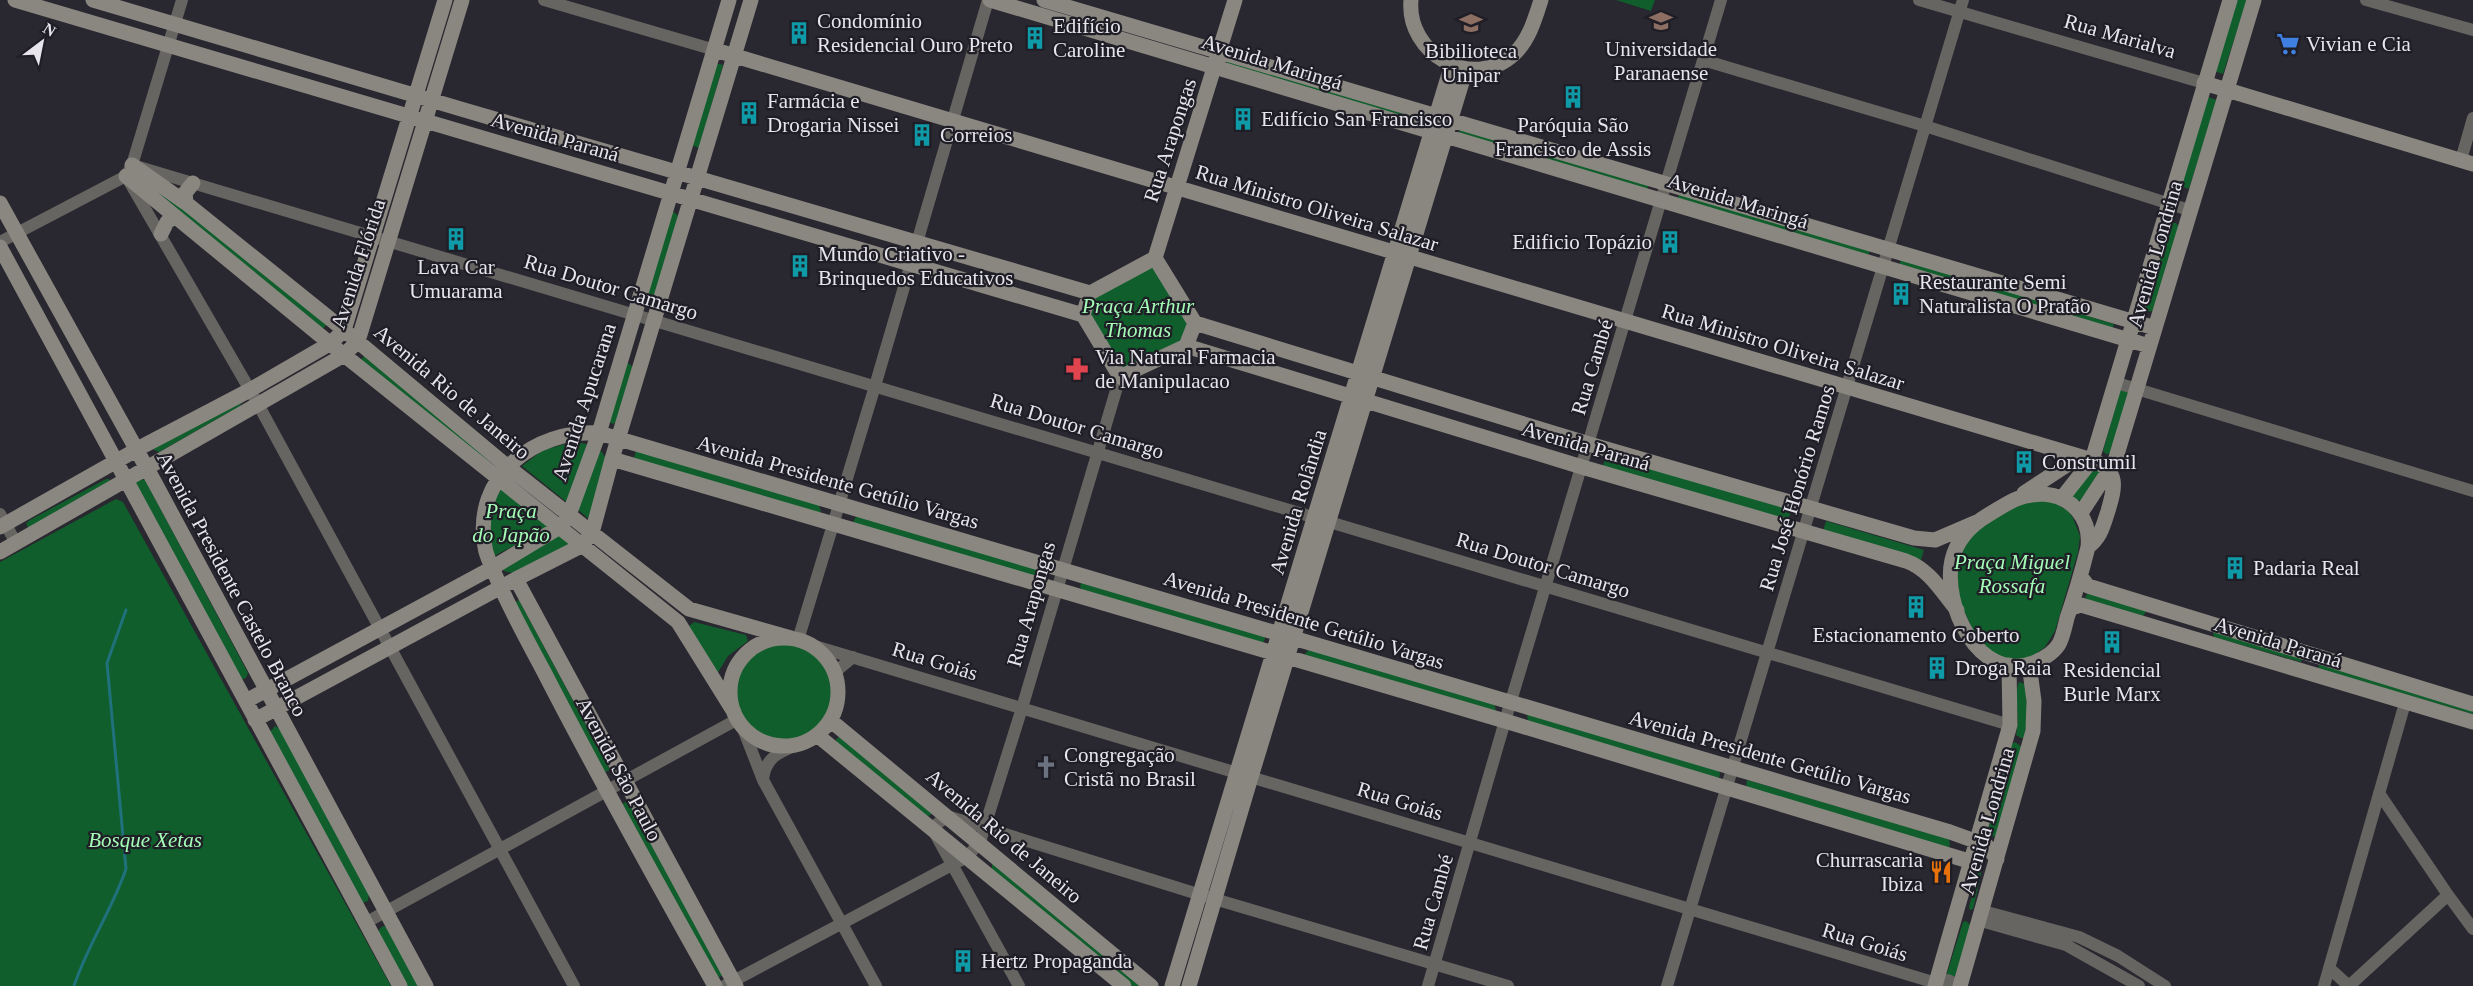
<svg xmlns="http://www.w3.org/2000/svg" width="2473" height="986" font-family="Georgia,serif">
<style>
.green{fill:#105e2c}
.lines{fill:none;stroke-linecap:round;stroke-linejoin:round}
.stream{stroke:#20717c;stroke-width:3}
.street{stroke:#676561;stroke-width:12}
.secondary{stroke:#8a8781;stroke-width:15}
.labels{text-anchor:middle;stroke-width:4.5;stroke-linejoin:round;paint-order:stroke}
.poi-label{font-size:21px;fill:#e7e5eb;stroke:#1f1d25;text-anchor:start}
.street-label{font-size:21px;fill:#e7e5eb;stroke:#1f1d25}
.park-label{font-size:21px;font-style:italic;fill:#a4fcb7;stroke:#1f1d25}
</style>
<rect width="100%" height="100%" fill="#29272f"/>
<path class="green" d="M1616 0H1655L1651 11Z
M2237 0H2247L2223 74 2214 71Z
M1228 56 1421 114 1418 121 1226 64Z
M711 62 723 65 699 148 688 144Z
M2208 97 2217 100 2189 189 2180 186Z
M1460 129 1649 184 1646 192 1458 137Z
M144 177 327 324 322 330 139 182Z
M1679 194 1870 250 1868 257 1677 201Z
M674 212 678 216 652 303 649 304 644 302 669 213Z
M2170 223H2176L2179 227 2153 311 2146 312 2144 310Z
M1155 258 1195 323 1186 346 1120 377 1083 315 1090 293Z
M1901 259 2114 324 2112 330 1899 266Z
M364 356 491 460 486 465 360 361Z
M627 362 633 367 616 422 613 424 609 422Z
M2122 389 2129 391 2111 453 2106 454 2103 451 2120 391Z
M242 402 240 406 159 452 154 450 153 447Z
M573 442 587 444 569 504 522 466 543 450Z
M595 447 602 452 606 459 589 519 577 509Z
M636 451 819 505 821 512 818 514 634 458Z
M1606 455 1792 509 1788 520 1603 466Z
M2094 468 2102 471 2081 500 2077 501 2073 497V493Z
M106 479H109L112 483 29 530 26 523 30 520Z
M142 479 145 480 248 673 246 678 241 680 135 482Z
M501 487 551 527 492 557 490 512Z
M116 499 123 502 391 986H0V562Z
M2051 500 2068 511 2073 518 2080 536 2078 552 2055 631 2045 647 2033 656 2021 660 1995 656 1978 641 1959 600 1954 575 1967 536 2021 501Z
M859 516 1041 570V573L1037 579 853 523 855 518Z
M1826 521 1924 550 1921 560 1823 531Z
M557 532 573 545 517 574 504 571 496 563Z
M1081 583 1264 635 1265 639 1262 644 1083 591 1080 587Z
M2089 592 2145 610 2146 612 2143 616 2088 600 2085 597Z
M519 600 610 770 603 773 512 604Z
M694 622 746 635 748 641 728 656 717 674 688 627Z
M2215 632 2302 659 2301 662 2214 637 2213 633Z
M734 692a50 50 0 1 1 100 0a50 50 0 1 1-100 0Z
M1310 648 1494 703 1496 711 1307 657 1305 654Z
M2320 663 2473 708V714L2318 669Z
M2019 682 2025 684 2028 717 2024 738H2021L2016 735C2020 720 2014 690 2019 682Z
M1527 714 1719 769 1720 776 1717 779 1528 722Z
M275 726 280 729 369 894 368 901 362 903 269 733Z
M839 737 933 813 927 817 837 744 836 739Z
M2015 742 2022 747 1998 836 1990 837 1987 833 2012 744Z
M1747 780 1949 839 1950 846 1947 848 1750 789 1746 785Z
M628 801 723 975 716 979 620 805Z
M1983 855 1985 857C1980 875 1978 891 1973 909L1970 910 1969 907C1974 890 1975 873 1980 856Z
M992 863 1146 986H1132L992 869Z
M1966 921 1971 925 1955 976 1949 977 1947 973 1963 922Z
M384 926 389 928 420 986H406L378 933 380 928Z"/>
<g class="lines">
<path class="stream" d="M74 986C87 946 112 910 126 869L107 663 126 610"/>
<path class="street" d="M544 0 715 50
M1919 0 2204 83
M2366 0 2473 30
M1703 60 1925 126 2189 210
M2461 160 2473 118
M139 167 2010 725
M129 181 258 404 574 986
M0 242 126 176 132 165 182 0
M2117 383 2473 491
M0 514 16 543
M798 640 875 386 988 0
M808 644 1936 983
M834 673 853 657
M742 726 763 780 876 986
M763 779C766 755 782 751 802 743
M2379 793 2448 895 2473 929
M1983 911 2079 937 2118 956 2165 986
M1981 921 2066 945 2139 986
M365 923 738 719
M2329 968 2349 986
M1936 983C1944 979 1950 978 1956 986
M724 986 967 857 980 842 1022 708 1120 377
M1019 986 932 828 947 816 1201 895 1508 986
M1428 986 1505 721 1721 0
M1667 986 1963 0
M2324 986 2405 703
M2349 986 2448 895"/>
<path class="secondary" d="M15 0 1083 315
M93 0C425 99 757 196 1090 293
M990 0 2149 346
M1044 0 2155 328
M1411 0C1406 54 1473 92 1514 54 1529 40 1535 19 1541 0
M715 50 2092 460C2120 471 2115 487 2108 511 2103 526 2101 537 2088 547
M2204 83 2473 164
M132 165 186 203 344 330 508 467 689 609 791 638
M126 176 344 355 678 622 734 712
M0 203 155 483 426 986
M186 203 185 193 193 183
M161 234 167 222 175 216
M0 247 400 986
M1155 258 1195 323 1186 346 1120 377 1083 315 1090 293Z
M1155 258 1235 0
M1195 323 1589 444 1914 538 1935 540 1977 522
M1186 346 1582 467 1906 561C1929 569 1942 592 1957 610
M612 459 1505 721 1972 862
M2024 493 2079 457
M2043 494C2072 496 2091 518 2088 547 2082 571 2075 595 2067 618 2065 626 2063 637 2059 644 2053 654 2043 659 2033 663 1978 683 1942 604 1952 560 1957 539 1971 525 1988 515 2010 502 2017 495 2043 494Z
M2062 498 2092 460 2230 0
M2081 513 2115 461 2254 0
M0 527 145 445 250 390 331 343 344 330 445 0
M0 552 344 355 358 341 462 0
M2080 576 2088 586 2473 704
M516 579 736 986
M2071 608 2081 605 2473 722
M730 692a54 54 0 1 1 108 0a54 54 0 1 1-108 0Z
M246 701 492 568 558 528 569 515 599 433 729 0
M255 720 516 579 581 546 592 533 612 459 751 0
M830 720 1151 986
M817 735 1124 986
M715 986C656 881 598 777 543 670 526 638 508 606 494 572 491 564 486 556 485 547 472 477 534 429 599 433L1950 832 1986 845 1997 859
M1172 986 1452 64
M1189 986 1251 777 1466 69
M1935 986 2010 725 2009 665
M1960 986 2033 731 2034 701 2029 664"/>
</g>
<defs>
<g id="university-bare" transform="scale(1.8)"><path d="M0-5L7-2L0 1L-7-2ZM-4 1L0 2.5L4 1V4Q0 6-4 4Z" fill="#8d6e63" stroke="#1f1d25" stroke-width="2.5" paint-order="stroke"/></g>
<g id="building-bare" transform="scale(1.8)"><path d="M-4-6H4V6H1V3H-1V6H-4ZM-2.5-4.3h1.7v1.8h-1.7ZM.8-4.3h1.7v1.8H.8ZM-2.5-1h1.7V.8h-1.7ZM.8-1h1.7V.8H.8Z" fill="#0f9aa8" stroke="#1f1d25" stroke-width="2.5" paint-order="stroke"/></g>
<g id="supermarket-bare" transform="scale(1.8)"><path d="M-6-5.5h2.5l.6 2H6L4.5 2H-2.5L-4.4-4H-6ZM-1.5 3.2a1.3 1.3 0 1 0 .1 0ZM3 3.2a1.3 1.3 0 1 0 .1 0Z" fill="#3f7fe0" stroke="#1f1d25" stroke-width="2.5" paint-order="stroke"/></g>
<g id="pharmacy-bare" transform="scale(1.8)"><path d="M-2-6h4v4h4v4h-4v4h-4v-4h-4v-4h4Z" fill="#e0444e" stroke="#1f1d25" stroke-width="2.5" paint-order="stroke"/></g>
<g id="church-bare" transform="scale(1.8)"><path d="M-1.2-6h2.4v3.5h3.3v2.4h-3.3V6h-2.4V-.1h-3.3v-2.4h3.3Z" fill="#6b7280" stroke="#1f1d25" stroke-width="2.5" paint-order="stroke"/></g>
<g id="restaurant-bare" transform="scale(1.8)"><path d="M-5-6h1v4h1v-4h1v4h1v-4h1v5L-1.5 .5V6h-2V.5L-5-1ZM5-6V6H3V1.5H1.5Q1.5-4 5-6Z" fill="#e8710a" stroke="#1f1d25" stroke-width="2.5" paint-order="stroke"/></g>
</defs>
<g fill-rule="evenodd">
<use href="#university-bare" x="1661" y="21"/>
<use href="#university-bare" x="1471" y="23"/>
<use href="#building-bare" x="799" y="33"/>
<use href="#building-bare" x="1035" y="38"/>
<use href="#supermarket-bare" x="2288" y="44"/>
<use href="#building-bare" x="1573" y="97"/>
<use href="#building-bare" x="749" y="113"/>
<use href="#building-bare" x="1243" y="119"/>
<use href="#building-bare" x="922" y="135"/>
<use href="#building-bare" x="456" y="239"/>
<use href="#building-bare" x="1670" y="242"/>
<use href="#building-bare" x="800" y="266"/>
<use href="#building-bare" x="1901" y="294"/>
<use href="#pharmacy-bare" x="1077" y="369"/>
<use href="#building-bare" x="2024" y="462"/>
<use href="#building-bare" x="2235" y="568"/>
<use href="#building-bare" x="1916" y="607"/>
<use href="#building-bare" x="2112" y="642"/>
<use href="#building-bare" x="1937" y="668"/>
<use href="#church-bare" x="1046" y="767"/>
<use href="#restaurant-bare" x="1941" y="872"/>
<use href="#building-bare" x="963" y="961"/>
</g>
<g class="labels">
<g class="poi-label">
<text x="817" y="28">Condomínio<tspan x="817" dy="24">Residencial Ouro Preto</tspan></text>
<text x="1053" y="33">Edifício<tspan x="1053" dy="24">Caroline</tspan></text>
<text x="2306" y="51">Vivian e Cia</text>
<text x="1661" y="56" text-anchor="middle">Universidade<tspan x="1661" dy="24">Paranaense</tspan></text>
<text x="1471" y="58" text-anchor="middle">Bibilioteca<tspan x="1471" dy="24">Unipar</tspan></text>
<text x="767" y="108">Farmácia e<tspan x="767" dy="24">Drogaria Nissei</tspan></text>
<text x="1261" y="126">Edifício San Francisco</text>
<text x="1573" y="132" text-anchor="middle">Paróquia São<tspan x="1573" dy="24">Francisco de Assis</tspan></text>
<text x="940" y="142">Correios</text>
<text x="1652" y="249" text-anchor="end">Edificio Topázio</text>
<text x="818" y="261">Mundo Criativo -<tspan x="818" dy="24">Brinquedos Educativos</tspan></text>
<text x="456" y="274" text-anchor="middle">Lava Car<tspan x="456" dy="24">Umuarama</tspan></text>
<text x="1919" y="289">Restaurante Semi<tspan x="1919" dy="24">Naturalista O Pratão</tspan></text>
<text x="1095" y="364">Via Natural Farmacia<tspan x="1095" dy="24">de Manipulacao</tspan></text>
<text x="2042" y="469">Construmil</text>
<text x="2253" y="575">Padaria Real</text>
<text x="1916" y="642" text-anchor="middle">Estacionamento Coberto</text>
<text x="1955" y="675">Droga Raia</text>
<text x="2112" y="677" text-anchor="middle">Residencial<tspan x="2112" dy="24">Burle Marx</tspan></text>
<text x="1064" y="762">Congregação<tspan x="1064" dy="24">Cristã no Brasil</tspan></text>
<text x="1923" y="867" text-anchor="end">Churrascaria<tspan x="1923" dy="24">Ibiza</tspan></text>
<text x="981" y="968">Hertz Propaganda</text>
</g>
<g class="street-label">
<text transform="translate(2120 36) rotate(16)" y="7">Rua Marialva</text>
<text transform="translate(1272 62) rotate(17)" y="7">Avenida Maringá</text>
<text transform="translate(555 137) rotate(16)" y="7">Avenida Paraná</text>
<text transform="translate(1170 140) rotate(-72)" y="7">Rua Arapongas</text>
<text transform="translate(1738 201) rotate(17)" y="7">Avenida Maringá</text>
<text transform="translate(1317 208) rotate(17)" y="7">Rua Ministro Oliveira Salazar</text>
<text transform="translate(2155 254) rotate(-74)" y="7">Avenida Londrina</text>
<text transform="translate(358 264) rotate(-72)" y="7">Avenida Flórida</text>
<text transform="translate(611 287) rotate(17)" y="7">Rua Doutor Camargo</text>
<text transform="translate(1783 347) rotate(17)" y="7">Rua Ministro Oliveira Salazar</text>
<text transform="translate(1592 367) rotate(-73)" y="7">Rua Cambé</text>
<text transform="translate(452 392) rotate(40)" y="7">Avenida Rio de Janeiro</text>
<text transform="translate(584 402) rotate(-72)" y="7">Avenida Apucarana</text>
<text transform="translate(1077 426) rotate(17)" y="7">Rua Doutor Camargo</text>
<text transform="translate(1586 446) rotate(16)" y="7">Avenida Paraná</text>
<text transform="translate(838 482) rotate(16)" y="7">Avenida Presidente Getúlio Vargas</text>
<text transform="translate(1797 488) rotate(-73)" y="7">Rua José Honório Ramos</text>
<text transform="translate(1298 502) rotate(-73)" y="7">Avenida Rolândia</text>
<text transform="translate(1543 565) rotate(17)" y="7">Rua Doutor Camargo</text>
<text transform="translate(232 584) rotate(62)" y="7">Avenida Presidente Castelo Branco</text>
<text transform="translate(1031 604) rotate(-74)" y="7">Rua Arapongas</text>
<text transform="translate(1304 620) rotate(17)" y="7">Avenida Presidente Getúlio Vargas</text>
<text transform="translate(2278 642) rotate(17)" y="7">Avenida Paraná</text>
<text transform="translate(935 661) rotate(17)" y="7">Rua Goiás</text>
<text transform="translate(1770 757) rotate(16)" y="7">Avenida Presidente Getúlio Vargas</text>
<text transform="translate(619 769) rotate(62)" y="7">Avenida São Paulo</text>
<text transform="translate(1400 801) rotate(17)" y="7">Rua Goiás</text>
<text transform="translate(1987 821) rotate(-74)" y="7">Avenida Londrina</text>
<text transform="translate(1004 836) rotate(40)" y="7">Avenida Rio de Janeiro</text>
<text transform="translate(1433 902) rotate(-74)" y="7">Rua Cambé</text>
<text transform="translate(1865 942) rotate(17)" y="7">Rua Goiás</text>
</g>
<g class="park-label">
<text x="1138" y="313">Praça Arthur<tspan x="1138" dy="24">Thomas</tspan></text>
<text x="511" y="518">Praça<tspan x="511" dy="24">do Japão</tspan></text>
<text x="2012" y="569">Praça Miguel<tspan x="2012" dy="24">Rossafa</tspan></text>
<text x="145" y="847">Bosque Xetas</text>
</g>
</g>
<g transform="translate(42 42) rotate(32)" stroke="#1f1d25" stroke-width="4.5" paint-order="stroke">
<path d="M0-4.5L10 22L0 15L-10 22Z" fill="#e7e5eb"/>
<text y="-9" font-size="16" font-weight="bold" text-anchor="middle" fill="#e7e5eb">N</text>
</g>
</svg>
